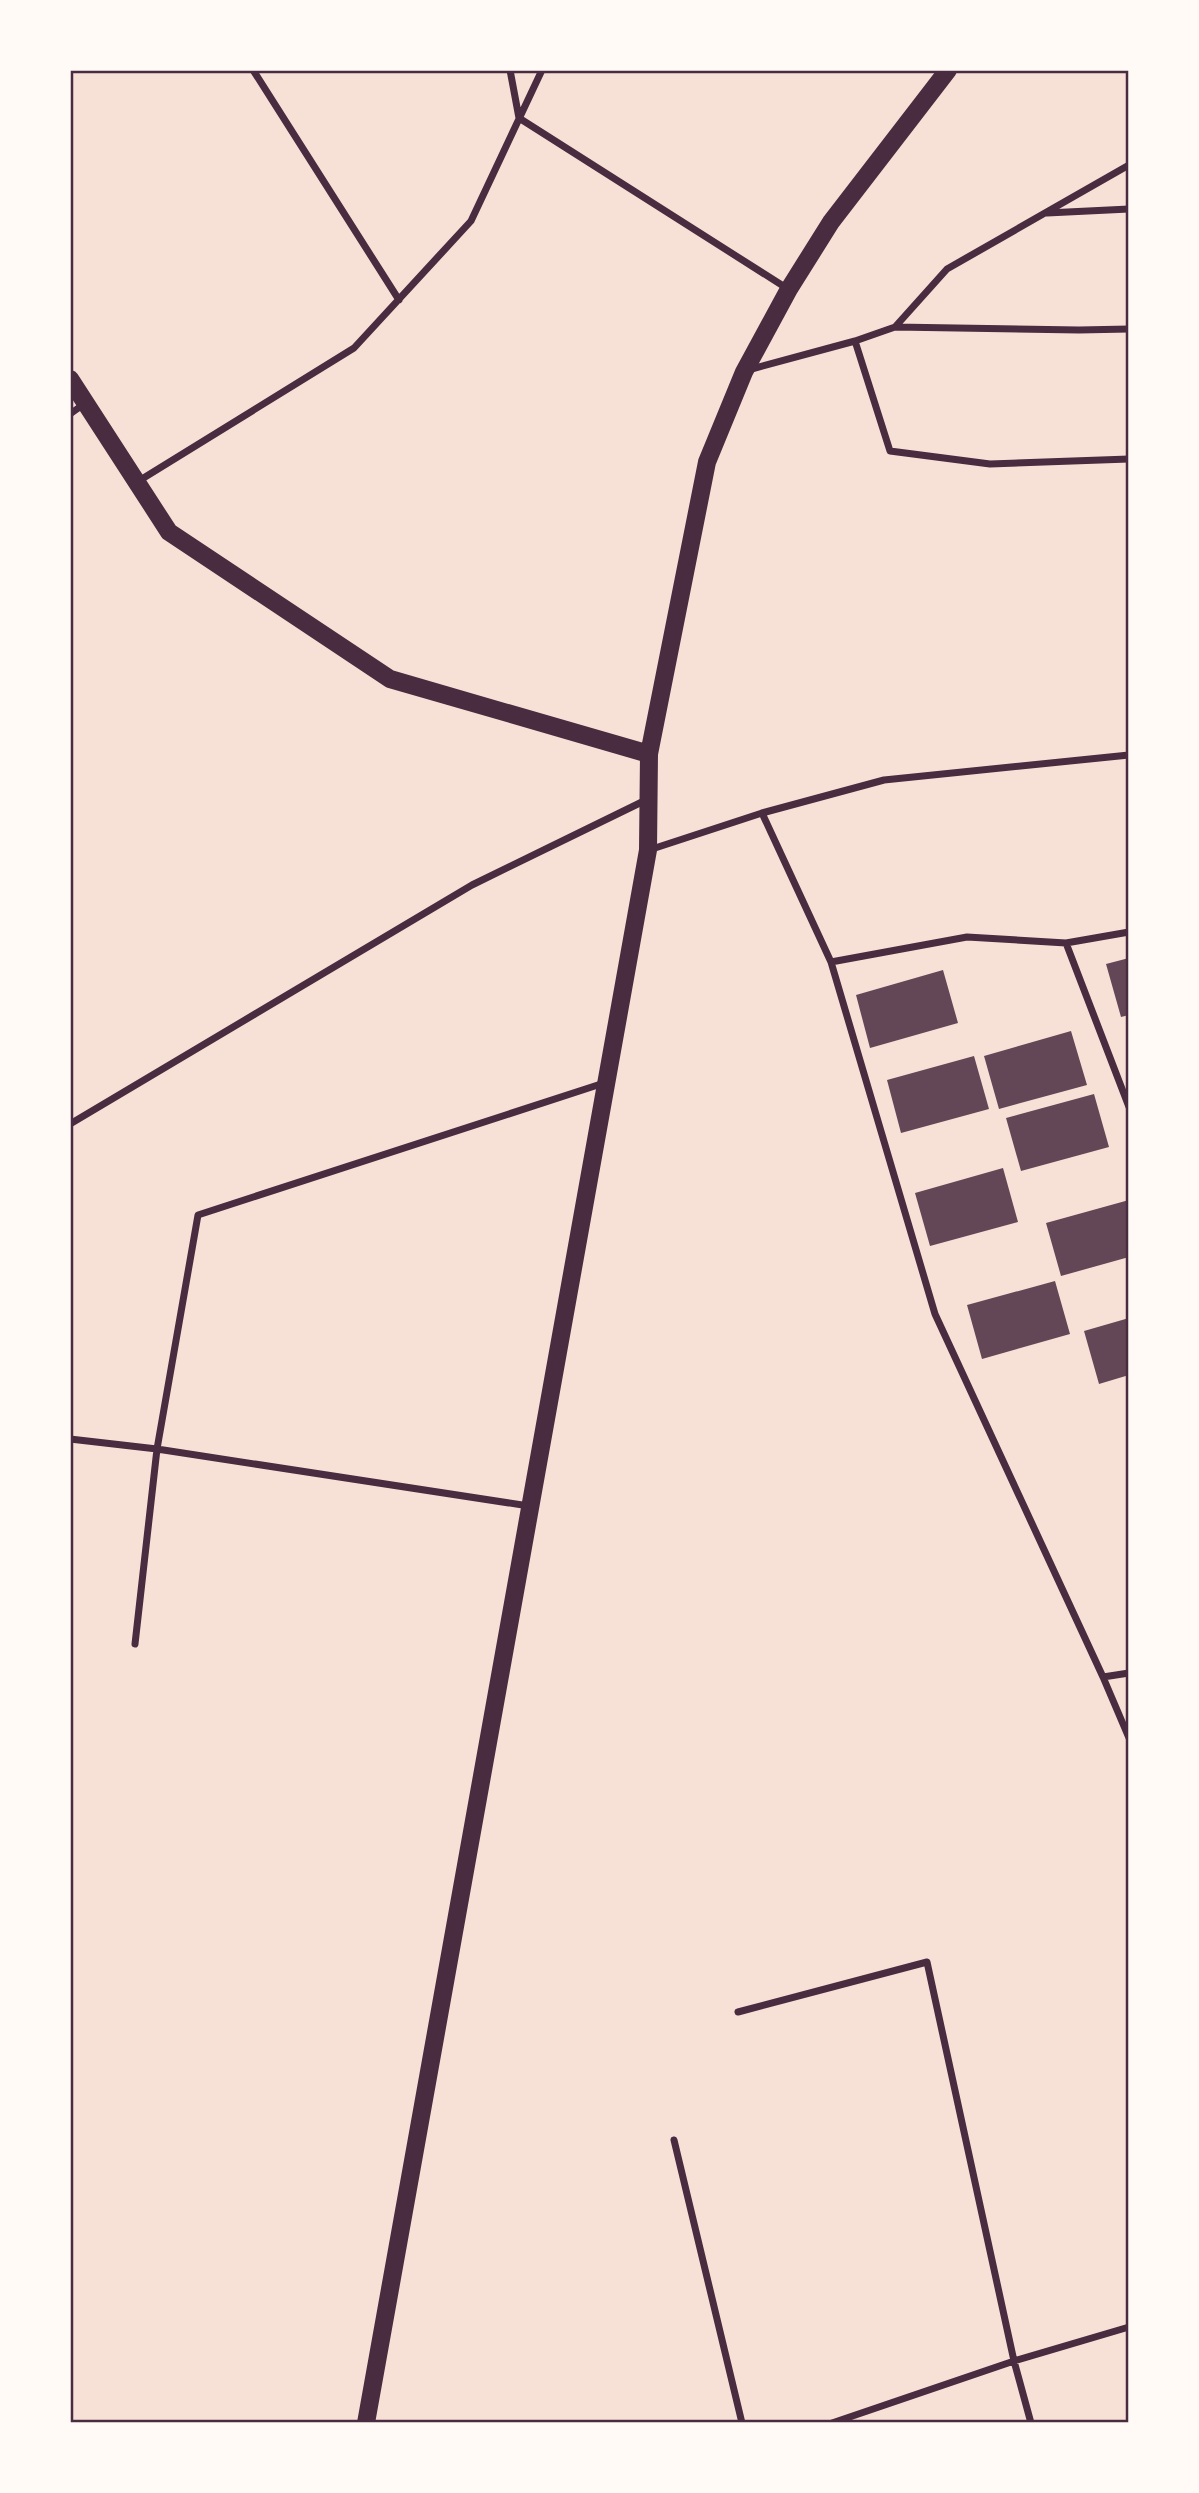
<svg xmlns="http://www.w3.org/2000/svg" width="1199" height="2493" font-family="Poppins,sans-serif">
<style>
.building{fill:#644757}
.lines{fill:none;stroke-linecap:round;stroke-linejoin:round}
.minor{stroke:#4a2c40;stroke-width:7}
.primary{stroke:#4a2c40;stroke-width:18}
.neatline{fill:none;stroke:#4a2c40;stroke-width:2.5}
</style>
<rect width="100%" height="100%" fill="#f7e1d7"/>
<path class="building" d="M1129 958V1015L1121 1017 1106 964Z
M943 970 958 1023 870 1048 856 995Z
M1071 1031 1087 1085 999 1109 984 1056Z
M974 1056 989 1109 901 1133 887 1080Z
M1094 1094 1109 1147 1021 1171 1006 1118Z
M1003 1168 1018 1222 930 1246 915 1193Z
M1129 1200V1257L1061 1276 1046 1223Z
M1055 1281 1070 1334 982 1359 967 1305Z
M1129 1318V1375L1099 1384 1084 1331Z"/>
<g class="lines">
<path class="minor" d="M253 70 399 300
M510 70 519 118 788 289
M1047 213 1129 209
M895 327 1079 330 1129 329
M855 341 890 451 990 464 1129 459
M748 370 855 341 895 327 947 269 1129 165
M70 414 84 404
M137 482 354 348 471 221 542 70
M762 813 884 780 1129 755
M649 850 762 813 831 962
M1129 932 1066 943 967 937 831 962 935 1314 1103 1677 1129 1738
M1066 943 1129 1107
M70 1124 472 885 646 800
M70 1439 157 1449 529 1506
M135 1644 157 1449 198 1215 604 1083
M1103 1677 1129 1673
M738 2012 927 1962 1014 2361 1129 2327
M674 2140 742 2423
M832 2423 1014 2361 1031 2423"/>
<path class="primary" d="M70 379 169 532 390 679 649 754
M366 2423 648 850 649 754 707 462 744 372 789 289 831 222 948 70"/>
</g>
<rect width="1199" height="2493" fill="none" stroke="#fffaf5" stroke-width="144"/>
<rect x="72" y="72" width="1055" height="2349" class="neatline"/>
</svg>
